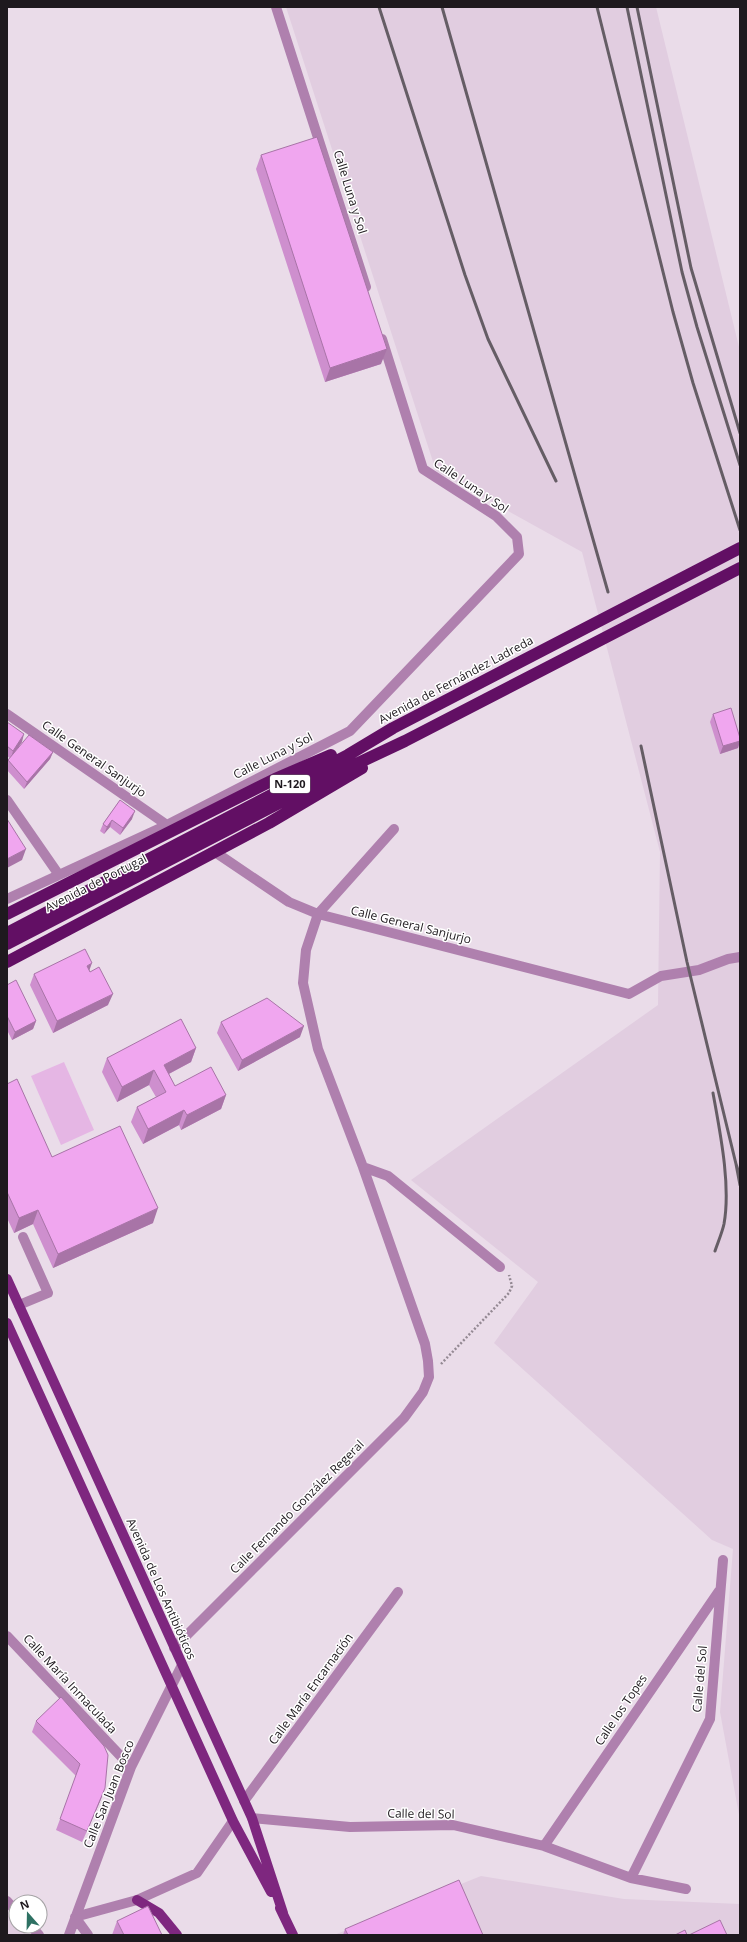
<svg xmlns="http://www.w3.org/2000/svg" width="747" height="1942" font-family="'Open Sans',sans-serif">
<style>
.built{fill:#e1cde0}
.green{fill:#e5b6e4}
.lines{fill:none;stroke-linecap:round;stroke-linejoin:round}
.path{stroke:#948993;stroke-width:2.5;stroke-dasharray:2 2;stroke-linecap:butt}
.minor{stroke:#af80ae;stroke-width:10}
.major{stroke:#7e277f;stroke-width:10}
.highway{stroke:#620f64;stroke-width:12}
.rail{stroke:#655d65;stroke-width:3}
.wall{fill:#ce8fce}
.shaded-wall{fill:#a874a7}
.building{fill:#f0a6ef;stroke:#a874a7}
.labels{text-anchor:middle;stroke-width:3;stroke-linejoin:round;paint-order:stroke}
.shield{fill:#fff;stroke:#625e62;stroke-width:1}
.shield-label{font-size:11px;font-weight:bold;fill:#1e191e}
.street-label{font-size:12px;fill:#1e191e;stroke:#fff}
</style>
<rect width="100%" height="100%" fill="#eadce9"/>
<path class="built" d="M286 7H656L740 351V1820L720 1712 733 1549 712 1540 494 1343 538 1282 411 1180 658 1005 660 852 582 552 436 471Z
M481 1876 624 1899 740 1904V1935H334Z
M7 1914 16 1924V1926H18L27 1935H7Z"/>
<path class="green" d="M64 1062 94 1130 61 1145 31 1076Z"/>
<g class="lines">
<path class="path" d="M441 1364 509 1293 512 1286 509 1275"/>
<path class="minor" d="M276 7 366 287
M7 714 167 825
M7 800 59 875
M215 852 289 902 318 914 629 994 661 976 699 970 728 959 740 957
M7 899 167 825 350 731 519 554 517 537 496 516 423 469 382 339
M363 1167 388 1176 500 1267
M19 1305 48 1293 23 1237
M7 1636 131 1767
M174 1648 404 1418 423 1392 429 1377 428 1361 425 1344 363 1167 318 1049 303 983 306 950 318 914 394 829
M244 1801 398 1592
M252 1818 350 1827 453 1825 544 1846 631 1878 686 1889
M544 1846 719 1591
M631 1878 710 1719 723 1560
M7 1901 16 1911
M31 1926 39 1935
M69 1935 131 1767 182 1665
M88 1935 75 1917 137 1900 197 1873 233 1821"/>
<path class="major" d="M7 1279 252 1818 283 1913
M7 1323 233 1821 271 1892
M137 1900 159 1913 177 1935
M280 1908 293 1935"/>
<path class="highway" d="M7 914 275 779 331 755
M7 933 348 755 393 728 740 548
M7 944 335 774 405 741 740 568
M7 962 269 823 362 768"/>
<path class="rail" d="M379 7 465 275 488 339 556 481
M442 7 608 592
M597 7 673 312 693 383 740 530
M627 7 682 272 697 327 740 465
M637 7 691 268 740 433
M641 746 687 962 736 1164
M713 1093C720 1132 731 1185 724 1224 722 1233 718 1242 715 1251
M740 1176 736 1164 740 1185"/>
</g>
<path class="wall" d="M261 155 381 364 325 382 256 169Z
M713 714 740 738V743L738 748 720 754 710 722Z
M7 722 22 742 15 752H53L50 759 24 789 7 770V762L10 758 7 756Z
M120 800 132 819 120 835 110 827 104 834 100 831 103 824Z
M89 970 108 1005 53 1033 30 985 34 974Z
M7 985 36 1021 33 1029 12 1040 7 1030Z
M221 1022 300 1037 238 1071 217 1033Z
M196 1048 191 1062 169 1074 175 1086 226 1095 221 1109 181 1130 179 1125 143 1144 131 1122 137 1107 156 1097 149 1085 117 1102 102 1072 107 1058Z
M7 1084 52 1157 153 1223 53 1268 33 1224 14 1233 7 1218Z
M36 1721 108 1755 101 1799 82 1842 56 1830 76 1776 32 1732Z
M117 1921 162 1935H112Z
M345 1929 483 1935H343Z"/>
<path class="shaded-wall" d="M387 349 381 364 325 382 330 368Z
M24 734 22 742 11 758 13 751Z
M740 741 738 748 720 754 723 746Z
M53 752 50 759 24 789 27 782Z
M135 811 132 819 120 835 123 828Z
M112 820 110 827 104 834 107 827Z
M26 849 22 860 7 868V859Z
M92 963 88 974 87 966Z
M113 994 108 1005 53 1033 57 1021Z
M36 1021 33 1029 12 1040 15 1032Z
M304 1026 300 1037 238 1071 242 1060Z
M196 1048 191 1062 159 1079 164 1065Z
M154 1070 149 1085 117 1102 122 1087Z
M226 1095 221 1109 181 1130 187 1115Z
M184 1110 179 1125 143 1144 148 1129Z
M158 1208 153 1223 53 1268 58 1254Z
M38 1210 33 1224 14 1233 19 1218Z
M105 1788 101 1799 82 1842 87 1831Z"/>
<path class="building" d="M317 137 387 349 330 368 261 155Z
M731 708 740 738V741L723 746 713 714Z
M7 722 24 734 13 751 7 746Z
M29 735 53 752 27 782 8 760Z
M120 800 135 811 123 828 112 820 107 827 103 824Z
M7 819 26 849 7 859Z
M85 949 92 963 87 966 90 972 99 967 113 994 57 1021 34 974Z
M16 980 36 1021 15 1032 7 1016V985Z
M267 998 304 1026 242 1060 221 1022Z
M181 1019 196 1048 164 1065 175 1086 211 1067 226 1095 187 1115 184 1110 148 1129 137 1107 166 1092 154 1070 122 1087 107 1058Z
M17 1079 52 1157 120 1126 158 1208 58 1254 38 1210 19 1218 7 1192V1084Z
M61 1697 104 1746 108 1755 105 1788 87 1831 60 1819 80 1764 36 1721Z
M459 1880 483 1935H348L345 1929Z
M148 1906 162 1935H124L117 1921Z
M720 1920 727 1935H689Z
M685 1930 687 1935H675Z"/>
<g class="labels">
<rect class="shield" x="270" y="775" width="40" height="18" rx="3"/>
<g class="shield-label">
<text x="290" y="788">N-120</text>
</g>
<g class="street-label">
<text transform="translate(350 192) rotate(73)" y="4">Calle Luna y Sol</text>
<text transform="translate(471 486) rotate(34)" y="4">Calle Luna y Sol</text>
<text transform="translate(456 680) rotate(-28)" y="4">Avenida de Fernández Ladreda</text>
<text transform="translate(273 756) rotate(-27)" y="4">Calle Luna y Sol</text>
<text transform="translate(94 759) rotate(35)" y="4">Calle General Sanjurjo</text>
<text transform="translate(96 883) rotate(-27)" y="4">Avenida de Portugal</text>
<text transform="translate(411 925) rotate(14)" y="4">Calle General Sanjurjo</text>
<text transform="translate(297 1507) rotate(-45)" y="4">Calle Fernando González Regeral</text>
<text transform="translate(161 1589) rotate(66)" y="4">Avenida de Los Antibióticos</text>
<text transform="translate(700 1679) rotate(-85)" y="4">Calle del Sol</text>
<text transform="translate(70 1684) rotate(47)" y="4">Calle María Inmaculada</text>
<text transform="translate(311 1689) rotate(-54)" y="4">Calle María Encarnación</text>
<text transform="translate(621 1710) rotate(-56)" y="4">Calle los Topes</text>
<text transform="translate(109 1794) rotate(-68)" y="4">Calle San Juan Bosco</text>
<text transform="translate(421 1814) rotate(1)" y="4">Calle del Sol</text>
</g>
</g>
<rect width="747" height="1942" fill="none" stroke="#1e191e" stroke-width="16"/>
<g transform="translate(28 1914) rotate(340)"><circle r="19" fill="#ffffff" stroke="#a5a3a5"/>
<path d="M0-3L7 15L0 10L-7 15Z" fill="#2e7163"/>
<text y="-6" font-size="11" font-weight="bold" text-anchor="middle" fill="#1e191e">N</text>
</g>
</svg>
